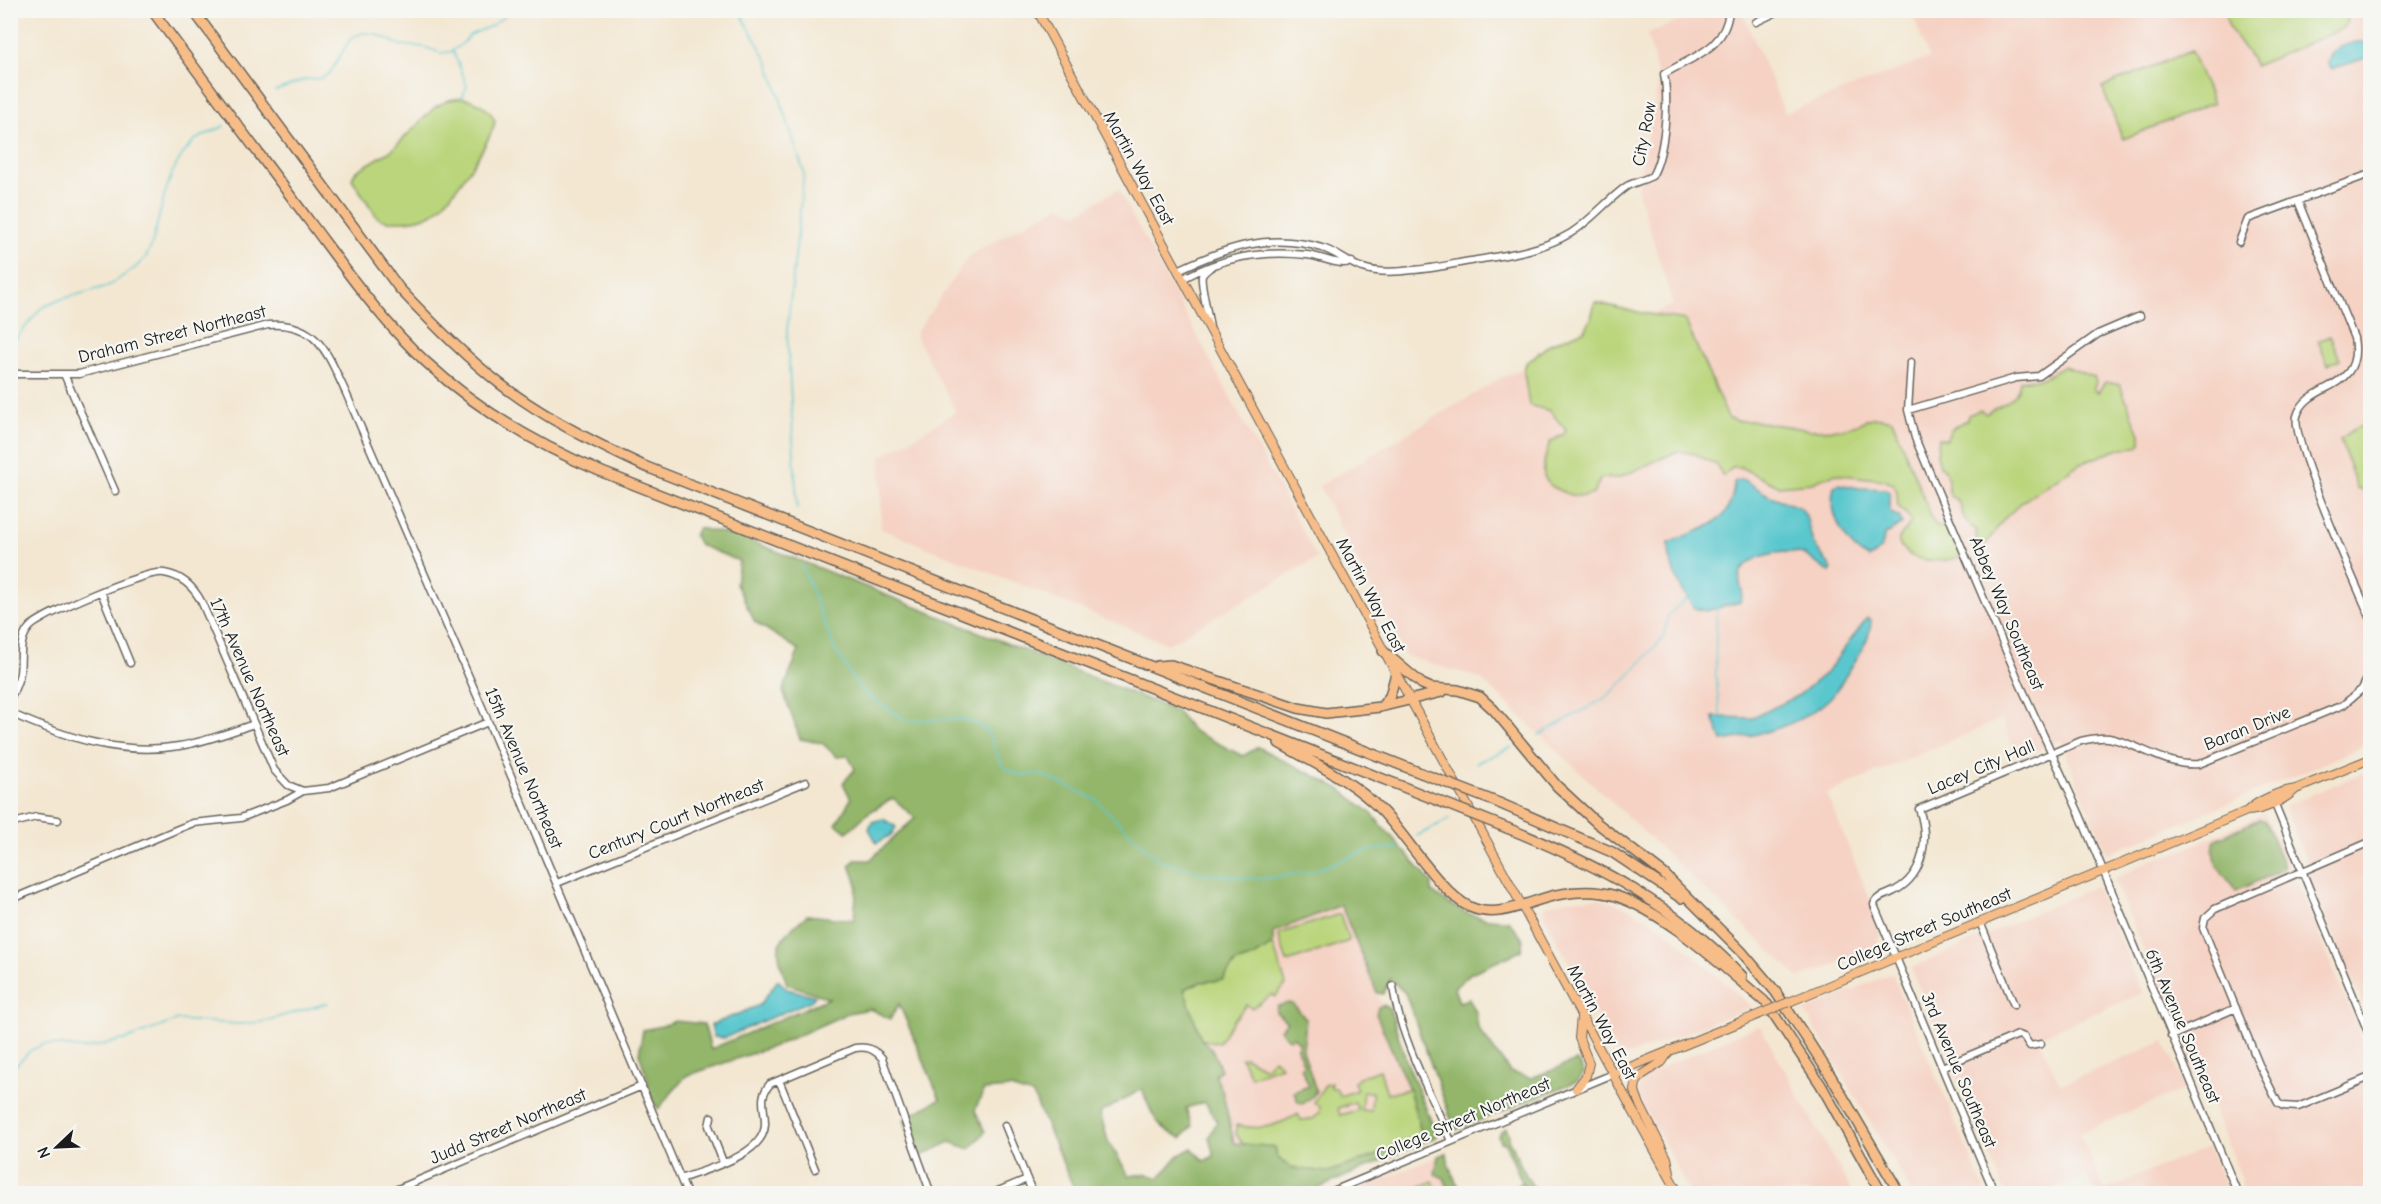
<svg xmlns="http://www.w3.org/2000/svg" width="2381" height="1204" font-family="'Comic Neue',sans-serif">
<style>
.built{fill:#f5d2c3}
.green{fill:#bad57b;stroke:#6b784c;stroke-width:1.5;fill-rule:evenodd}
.forest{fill:#93b66b;stroke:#586944;stroke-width:1.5;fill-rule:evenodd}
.water{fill:#5ac7ce;stroke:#3b7275;stroke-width:1.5}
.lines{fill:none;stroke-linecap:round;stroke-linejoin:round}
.stream{stroke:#5ac7ce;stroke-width:1.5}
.minor-casing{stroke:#67635c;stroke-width:9}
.major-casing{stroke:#67635c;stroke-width:10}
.highway-casing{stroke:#67635c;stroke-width:12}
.minor{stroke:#fff;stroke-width:6}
.major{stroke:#f7bd88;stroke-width:8}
.highway{stroke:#f7bd88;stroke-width:9}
.major-bridge-casing{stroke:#67635c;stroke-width:10;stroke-linecap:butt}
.highway-bridge-casing{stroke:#67635c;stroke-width:12;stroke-linecap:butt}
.major-bridge{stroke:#f7bd88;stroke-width:8}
.highway-bridge{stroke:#f7bd88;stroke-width:9}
.labels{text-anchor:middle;stroke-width:4.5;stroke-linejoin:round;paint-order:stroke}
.street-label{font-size:18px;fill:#1c1c1c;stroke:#f6f6f2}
</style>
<rect width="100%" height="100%" fill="#f6f6f2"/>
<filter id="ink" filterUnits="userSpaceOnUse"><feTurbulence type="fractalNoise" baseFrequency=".0167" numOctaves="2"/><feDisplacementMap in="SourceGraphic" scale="12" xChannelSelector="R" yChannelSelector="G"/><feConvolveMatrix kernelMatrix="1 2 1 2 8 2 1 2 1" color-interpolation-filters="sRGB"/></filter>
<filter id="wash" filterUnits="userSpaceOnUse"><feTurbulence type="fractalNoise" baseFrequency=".008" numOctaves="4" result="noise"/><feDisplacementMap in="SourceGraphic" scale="24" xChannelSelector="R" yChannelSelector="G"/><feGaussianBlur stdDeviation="1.35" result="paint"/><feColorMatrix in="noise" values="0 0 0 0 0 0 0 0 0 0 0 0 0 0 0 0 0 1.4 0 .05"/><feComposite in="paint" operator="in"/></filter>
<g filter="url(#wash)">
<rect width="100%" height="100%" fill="#f3e7d2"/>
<path class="built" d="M1702 11H1742L1785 113 1929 58 1911 11H2370V744L2107 854 2060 740 2018 759 2001 719 1827 794 1881 926 1877 948 1799 978 1480 678 1406 656 1319 486 1501 378 1673 305 1637 188 1659 81 1647 34Z
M1118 189 1317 558 1168 644 881 529V457L956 412 915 334 969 256 1060 205 1077 214Z
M2370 770V1022L2312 884 2307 862 2284 806Z
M2264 813 2300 889 2370 1059V1193H2245L2241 1184 2242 1179 2205 1089 2200 1086 2114 879 2151 860 2178 852Z
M2096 886 2143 993 2039 1037 2060 1085 2165 1041 2185 1089 2080 1133 2104 1190 2208 1147 2228 1193H2094L2087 1176 2045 1193H2005L1911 968Z
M1599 898 1629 908 1663 928 1752 1007 1629 1055 1617 1053 1544 916 1543 908 1548 905 1568 900Z
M1341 905 1435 1136 1328 1172 1275 1147 1234 1143 1176 965Z
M1892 973 1986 1193H1912L1805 1011Z
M1760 1026 1853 1193H1689L1672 1157 1639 1099 1638 1091 1642 1080 1652 1072 1749 1029Z
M1444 1154 1461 1193 1347 1194Z"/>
<path class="green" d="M2225 11H2345L2348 18 2344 28 2255 66C2247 47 2226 33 2225 11Z
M2191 51 2213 103 2123 139 2102 87Z
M462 98C475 99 490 108 495 121 491 142 449 204 431 214 422 219 409 221 399 221 391 221 384 222 377 217L352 179 355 172 392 150 435 107 449 100Z
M1595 302 1631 311 1685 320 1728 418 1736 421H1753L1810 430 1844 429 1874 417 1892 420 1933 521 1937 527 1949 524 1962 555C1953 562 1925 562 1914 557 1907 555 1903 549 1899 544V539L1911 522 1909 517 1898 506 1897 492 1894 485 1885 480 1834 474 1812 483 1778 486 1740 467H1733L1723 476 1717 465 1695 454 1678 451 1618 478H1601L1593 494C1579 500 1548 491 1544 475 1542 464 1547 452 1550 442L1564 434 1566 430 1550 411 1529 405 1524 372 1526 363 1550 344 1585 330 1591 319Z
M2330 336 2340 359 2328 365 2318 341Z
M2064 366 2094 377 2096 382 2093 390 2098 392 2105 382 2120 385 2141 437V443L2137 447 2122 448 2079 464 2022 502 2004 519 1985 545 1980 546 1977 543V531C1975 528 1972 527 1969 525 1959 517 1965 501 1951 497 1944 485 1953 473 1940 466L1937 454 1939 438 1946 440 1952 428 1967 420 1968 415 1980 410 1986 414C1999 403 2018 403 2020 381L2043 378Z
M2365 425H2370V488L2364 490 2357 488 2340 439 2356 428Z
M1340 914 1349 941 1287 962 1278 934Z
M1273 944 1286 985 1275 997 1273 994 1252 1008 1246 1005 1230 1025 1219 1043 1201 1039 1184 989 1200 982 1223 980 1235 963 1254 957Z
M1245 1057 1265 1068 1274 1058 1281 1066 1251 1077 1241 1058Z
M1380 1070 1387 1094 1409 1089 1423 1139 1328 1172 1292 1168 1277 1157 1275 1147 1243 1144 1236 1134V1125C1260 1131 1277 1126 1298 1114L1301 1120 1313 1119 1320 1112V1107L1314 1102 1325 1085 1331 1083V1088H1336L1340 1096 1357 1090 1354 1082 1359 1077ZM1363 1092H1372L1371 1111 1361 1110ZM1355 1102 1358 1110 1340 1115 1338 1108Z
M1433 1181 1438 1193H1422L1419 1187Z
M1522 1182 1527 1193 1496 1194Z"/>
<path class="forest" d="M698 528 741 537 1176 711 1193 731 1243 756 1258 747 1340 789 1371 813 1432 883V892C1458 911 1475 920 1508 920L1523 939 1521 951 1471 973 1454 988 1459 1002 1469 999 1476 1012 1478 1028 1510 1072 1531 1078 1576 1061 1579 1062 1584 1073 1578 1081 1455 1130 1405 993 1390 979 1383 994 1377 993 1341 905 1273 932V944L1254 957 1235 963 1223 980 1200 982 1184 989 1201 1039 1212 1049 1221 1070 1215 1075 1222 1090 1234 1143 1275 1147 1277 1157 1292 1168 1328 1172 1423 1139 1409 1089 1376 1014 1378 1007 1384 1005 1390 1009 1406 1060 1436 1133V1137L1310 1192 1076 1193 1033 1095 1010 1088 984 1090 975 1110 985 1132 970 1149 950 1142 917 1158 904 1119 940 1099 899 1004 890 1019 870 1009 848 1013 777 1045 686 1076 658 1109 647 1089 649 1082 639 1054 643 1030 662 1026 675 1021 704 1024 711 1049 829 998 787 984C773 942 775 943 807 915L854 920 857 884 850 865 855 860H870L915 818 893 798 868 813 847 832 836 824 851 799 843 783 855 769 848 756 837 757 822 743 800 739 783 691 799 650 755 622 736 584 739 561 699 545 694 535ZM1142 1089C1152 1115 1155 1127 1181 1138L1192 1126 1186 1108 1205 1102 1217 1122 1209 1137 1214 1156 1204 1161 1192 1148 1179 1155 1159 1178 1147 1174 1129 1176 1108 1141 1100 1113Z
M2259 819 2265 821 2283 864V869L2236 891C2225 872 2208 865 2215 840Z
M1289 1003 1294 1005 1306 1019 1303 1050 1316 1091 1313 1096 1303 1104 1298 1102 1294 1092 1309 1086 1301 1067 1304 1065 1297 1048 1300 1043 1293 1037 1289 1039 1280 1030 1287 1022 1276 1012 1277 1006Z
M1506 1128 1509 1133V1142L1514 1148C1514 1156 1531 1183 1536 1193H1527L1505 1143 1500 1142 1498 1136 1501 1131Z
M1447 1153 1449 1166 1461 1193H1450L1444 1178 1435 1174 1438 1156Z"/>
<path class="water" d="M2357 42H2368L2370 46V54L2366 58 2332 69 2328 64C2330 48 2343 45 2357 42Z
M1739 480H1744L1768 495 1801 508 1806 516 1813 543 1832 569 1830 572C1820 568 1812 558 1803 554 1786 548 1746 555 1740 575 1737 586 1746 588 1740 602L1706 611 1694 608C1681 590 1668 567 1669 543 1701 527 1732 528 1734 482Z
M1839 484 1859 488 1885 489 1890 493V512L1900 518 1902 524 1884 536C1883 547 1880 553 1869 558 1845 547 1827 511 1834 486Z
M1867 618 1871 620C1871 637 1860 653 1852 666 1845 676 1839 688 1831 697 1803 725 1760 735 1722 741L1713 717 1753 718 1799 695 1827 672Z
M883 819 896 827 891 835 877 843 869 829 872 822Z
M778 980 787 989 815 996 812 1000 724 1038 714 1037 711 1025 760 1005Z"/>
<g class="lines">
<path class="stream" d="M739 10 769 64 804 173 787 331 797 508
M453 51 467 86 462 98
M275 91 304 80 322 78 330 73 351 38 362 33 376 34 400 45 424 47 441 53 450 52 462 44 470 35 491 26 513 10
M10 346 41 308 62 299 108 286 135 268 146 257 152 244 165 193 173 171 182 155 195 140 224 126
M802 566 834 648 858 686 866 695 907 721 962 719 976 724 987 731 1001 763 1006 769 1022 775 1040 774 1095 799 1158 860 1207 874 1262 879 1311 872 1368 850 1400 848
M1717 607C1715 643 1714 681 1721 717
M1539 735 1605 698 1624 681 1663 638 1669 614 1687 598
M1476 763 1512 747
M1417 836 1449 819
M10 1071 31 1050 45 1044 85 1049 127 1039 178 1020 240 1024 261 1022 328 1003"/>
</g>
</g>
<g filter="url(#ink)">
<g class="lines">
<g class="minor-casing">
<path id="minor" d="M1756 22 1781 10
M2298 201 2354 338C2364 393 2307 381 2297 416 2290 439 2357 587 2370 617
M2239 242 2248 219 2370 174
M1178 270C1225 248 1269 232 1322 248 1337 252 1348 264 1363 268 1377 273 1398 272 1413 270 1432 269 1452 264 1471 261 1505 255 1541 251 1571 233 1592 220 1607 200 1627 186 1635 182 1644 180 1652 176 1665 154 1669 100 1664 74 1693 56 1726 49 1729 10
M1182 279C1223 257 1262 250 1307 255 1324 257 1336 266 1352 262
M1210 328C1209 318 1200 282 1202 276 1204 271 1209 269 1212 266
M1911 362 1908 410 1915 438 2021 686 2080 815 2238 1194
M10 374H79L268 325C318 321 328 355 346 393L482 707 687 1194
M64 374 115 491
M1908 410 2016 378 2039 376 2098 334 2140 316
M101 592 130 663
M10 699C14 691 18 682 20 673 22 658 18 641 29 628 41 614 146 570 164 573 183 576 194 587 202 603L274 770 288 785 303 791
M10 713C64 737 120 756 179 746 205 742 230 732 254 724
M2274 802 2370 1037
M10 824 36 817 58 820
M2370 842 2215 909 2205 918 2203 928 2260 1067 2278 1103 2283 1106 2298 1107 2370 1077
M557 883 806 782
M10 900 178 829 193 823 241 818 287 800 303 791 329 788 488 722
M1980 922 2014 1005
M1393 986C1399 1036 1431 1095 1451 1141
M2171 1036 2236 1008
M1942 1067 2018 1035 2024 1037 2030 1046 2041 1044
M779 1080 815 1169
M711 1117 709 1126 723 1162
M1005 1125 1033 1194
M681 1179C706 1169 766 1155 765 1123 765 1107 758 1098 770 1084L855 1048C867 1046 874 1049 882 1058L931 1194
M386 1194 642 1086
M991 1194 1027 1179
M1326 1194 1613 1074
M1995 1194 1874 905C1875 896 1889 895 1896 890 1925 874 1929 837 1919 809L2081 741C2090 739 2099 737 2109 738 2140 744 2166 767 2199 764L2343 705 2362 689 2370 673"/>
</g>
<g class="major-casing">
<path id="major" d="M1037 10 1633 1111 1679 1194
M2247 811C2262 811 2285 800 2296 789
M1806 995 2247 811C2258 800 2281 791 2296 789L2370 759
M1670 1050 1662 1062 1642 1075 1636 1083 1635 1091 1640 1105 1667 1158 1670 1172
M1613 1074 1743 1021
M1576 1089 1586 1076 1589 1063 1579 1038 1581 1017"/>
</g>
<g class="highway-casing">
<path id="highway" d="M152 10C204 81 257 151 310 222 346 270 381 321 426 362 478 410 537 445 602 472L1439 801
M193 10 399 288C430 321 463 355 499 383 543 417 594 443 644 466L1421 773
M1383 651 1422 684 1431 688 1458 690 1480 697 1494 710 1557 786 1597 823 1664 874 1741 951 1775 991 1803 1033 1832 1078 1900 1194
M1157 666 1171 665 1298 708 1326 713 1380 707 1442 692
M1382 706 1390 696 1396 673
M1279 743C1314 763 1353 781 1381 810 1405 834 1441 894 1470 907 1501 921 1532 898 1562 894 1579 891 1600 891 1616 896 1668 914 1722 966 1764 1001
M1499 803 1612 852 1681 898
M1507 828C1597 864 1674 905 1742 976
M1767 1004 1821 1085 1882 1194"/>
</g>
<use href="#minor" class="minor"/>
<use href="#major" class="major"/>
<use href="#highway" class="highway"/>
<g class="major-bridge-casing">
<path id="major-bridge" d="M1743 1021 1806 995"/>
</g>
<g class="highway-bridge-casing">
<path id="highway-bridge" d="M1421 773 1499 803
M1439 801 1507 828"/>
</g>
<use href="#major-bridge" class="major-bridge"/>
<use href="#highway-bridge" class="highway-bridge"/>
</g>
</g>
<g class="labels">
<g class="street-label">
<text transform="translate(1644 134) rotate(-79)" y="6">City Row</text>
<text transform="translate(1139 168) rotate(61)" y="6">Martin Way East</text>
<text transform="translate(172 334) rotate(-14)" y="6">Draham Street Northeast</text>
<text transform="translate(1371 595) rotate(62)" y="6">Martin Way East</text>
<text transform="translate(2007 613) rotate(67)" y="6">Abbey Way Southeast</text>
<text transform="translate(250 677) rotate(66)" y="6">17th Avenue Northeast</text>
<text transform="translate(2247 728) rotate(-22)" y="6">Baran Drive</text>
<text transform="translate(1981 767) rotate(-23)" y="6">Lacey City Hall</text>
<text transform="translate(524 768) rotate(67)" y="6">15th Avenue Northeast</text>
<text transform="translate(676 819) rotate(-22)" y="6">Century Court Northeast</text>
<text transform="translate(1924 929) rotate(-23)" y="6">College Street Southeast</text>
<text transform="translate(1602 1022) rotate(62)" y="6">Martin Way East</text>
<text transform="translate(2183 1026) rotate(67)" y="6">6th Avenue Southeast</text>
<text transform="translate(1959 1070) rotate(67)" y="6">3rd Avenue Southeast</text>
<text transform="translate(1463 1119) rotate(-23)" y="6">College Street Northeast</text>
<text transform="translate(508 1126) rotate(-23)" y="6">Judd Street Northeast</text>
</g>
</g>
<rect width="2381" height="1204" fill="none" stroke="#f6f6f2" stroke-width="36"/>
<g transform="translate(57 1147) rotate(247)" stroke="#f6f6f2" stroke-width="4.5" paint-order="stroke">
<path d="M0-4.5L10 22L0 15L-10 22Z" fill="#1c1c1c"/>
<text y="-9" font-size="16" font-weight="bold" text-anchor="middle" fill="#1c1c1c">N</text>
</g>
</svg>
